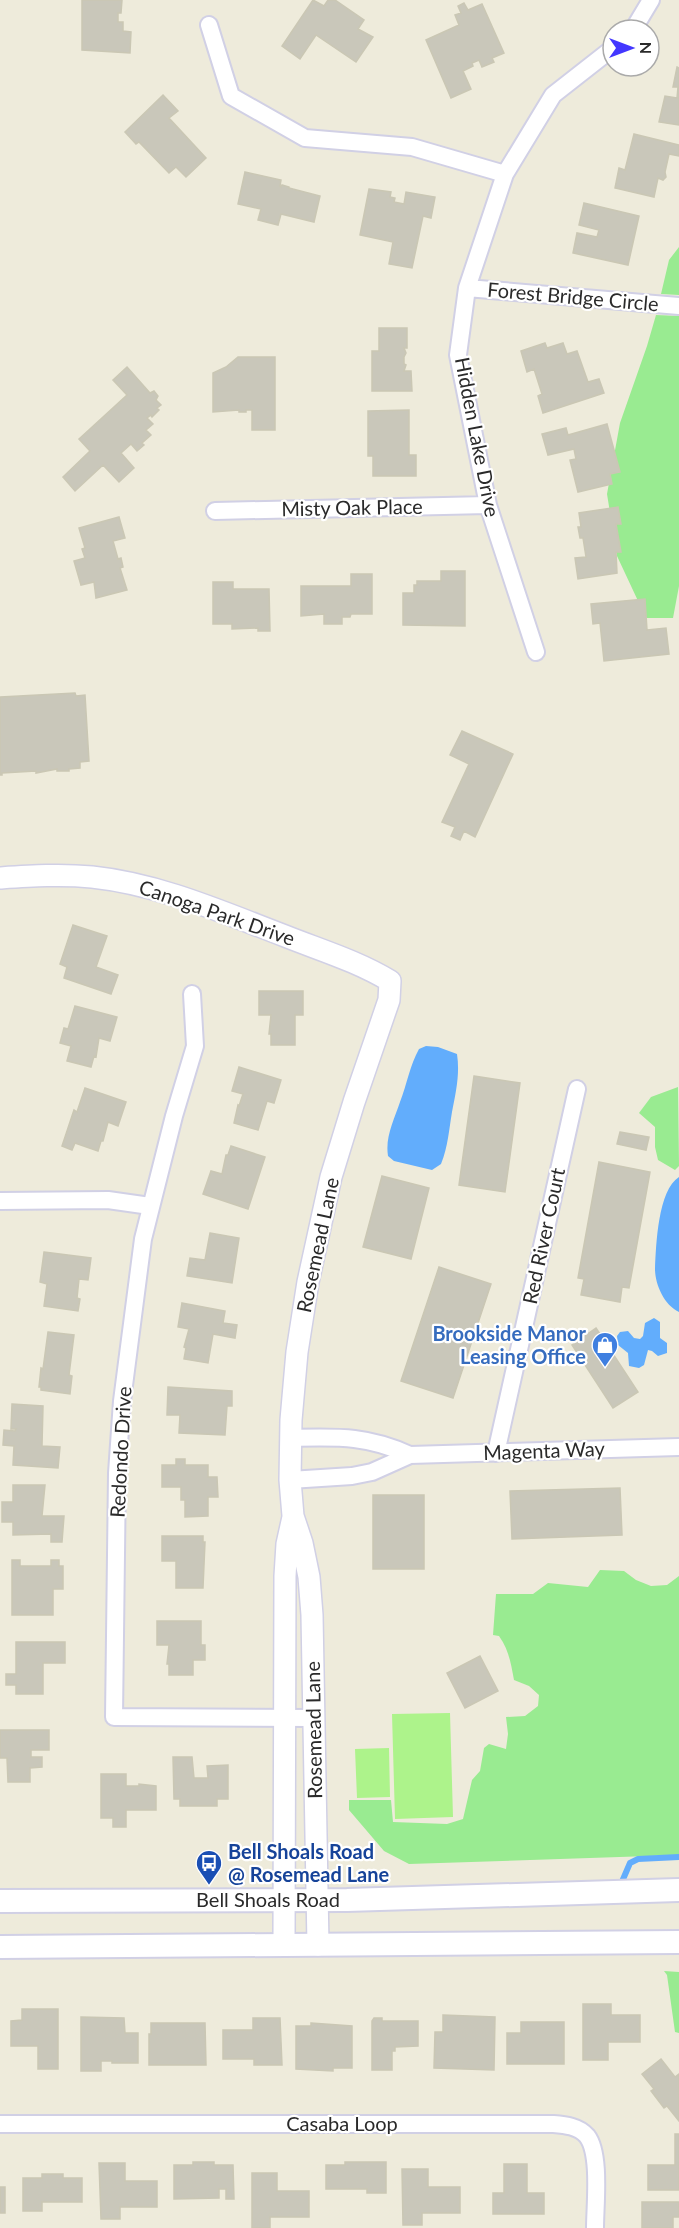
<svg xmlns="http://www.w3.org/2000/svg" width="679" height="2228" font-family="Lato,sans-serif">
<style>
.green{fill:#99eb91}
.pitch{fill:#adf38b}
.water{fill:#62adfc}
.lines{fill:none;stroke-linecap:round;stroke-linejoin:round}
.stream{stroke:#62adfc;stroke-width:6}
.building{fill:#c9c7ba;stroke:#cac7b4;stroke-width:1.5}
.minor-casing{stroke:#d1d0e5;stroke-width:20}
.tertiary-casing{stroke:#d1d0e5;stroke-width:24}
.secondary-casing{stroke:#d1d0e5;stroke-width:26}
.minor{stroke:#fff;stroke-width:16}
.tertiary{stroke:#fff;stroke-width:21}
.secondary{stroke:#fff;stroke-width:22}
.labels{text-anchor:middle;stroke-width:4.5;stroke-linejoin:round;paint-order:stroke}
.street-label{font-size:20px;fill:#2a2a2a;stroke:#fff}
.shop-label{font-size:20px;font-weight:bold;fill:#366cbe;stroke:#fff;text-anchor:end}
.transit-label{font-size:20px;font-weight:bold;fill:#164399;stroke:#fff;text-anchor:start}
</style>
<rect width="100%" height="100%" fill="#eeebdb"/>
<path class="green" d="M679 247V295L661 294 669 260Z
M656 315 679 316V586L673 618H646L617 556 607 494 620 423 647 346Z
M678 1087 679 1166 675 1170 658 1160 655 1147V1127L639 1113 651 1097Z
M600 1570 624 1571 636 1580 651 1586 667 1585 679 1576V1855L409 1864 384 1851 349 1810V1800H391L393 1822 447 1824 463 1819 472 1780 480 1771 484 1748 489 1744 506 1749 508 1734 506 1717 525 1716 538 1706 539 1695 529 1686 514 1680C511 1664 509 1650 499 1636L493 1635 496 1594H533L548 1583 588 1587Z
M664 1971 679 1972V2033L675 2032 667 1975Z"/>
<path class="pitch" d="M450 1713 453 1817 395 1819 392 1714Z
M389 1748 390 1797 357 1798 355 1749Z"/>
<path class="water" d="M426 1046 438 1047 457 1054C460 1074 456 1092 452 1112 449 1129 448 1147 441 1164L432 1170 394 1161 388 1156C385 1137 394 1120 400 1102 407 1084 410 1065 419 1049Z
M679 1177V1312C664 1305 655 1284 655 1269 656 1245 658 1190 679 1177Z
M654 1318 660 1322V1338L667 1343V1353L658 1356 652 1351 648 1350 644 1365 639 1368 629 1366 628 1353 618 1345 617 1336 620 1332 628 1331 634 1338 640 1339 643 1336 645 1323Z"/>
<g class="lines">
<path class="stream" d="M621 1884 630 1863 638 1859 679 1857"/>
</g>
<path class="building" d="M82 0H122L121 13H118V22H123V31L131 32 130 53 82 50Z
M313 0 324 6 328 0H335L364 20 358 29 373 37 356 62 316 35 300 59 282 46Z
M464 3 468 10 482 4 504 53 492 58 494 62 482 67 479 60 472 63 473 66 463 71 471 89 451 98 426 40 459 25 455 15 461 13 458 6Z
M677 67 679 68V125L659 122 665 96 677 98 678 87H673Z
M163 95 178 111 169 118 206 158 186 177 176 167 169 173 139 142 136 144 125 132Z
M634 134 679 145V156L669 154 665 172 666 177 663 180 658 178 654 197 615 188 619 168 625 170Z
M245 172 281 180 280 186 281 187 282 185 289 187V188L320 196 314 222 281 214 278 225 258 220 261 209 238 204Z
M369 189 391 192 390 197 395 198 394 202 404 204 406 192 435 197 431 218 423 216 412 268 389 264 393 242 360 235Z
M584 203 639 216 628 265 573 253 577 233 597 237 599 230 579 225Z
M379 328H407V348H404L406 353 404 357V364L406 365 404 371H411L412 391H372V351H379Z
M545 343 547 348 563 343 567 354 577 351 588 382 599 379 604 393 543 413 538 396 542 394 534 369 527 372 521 351Z
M238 357H275V430H252V410H246V412H239V410L213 412V373L226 367Z
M127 367 150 393 154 391 158 396 156 400 161 405 157 408 159 410 152 417 151 415 147 418 153 424 146 430 151 435 142 443 144 445 137 451 131 444 121 453 134 468 119 482 103 465 75 491 63 477 90 451 79 439 127 395 113 380Z
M409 410V455H416V476H373V456H368V411Z
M607 424 620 472 610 474 612 484 578 492 570 460 576 459 574 449 548 455 542 434 566 428 568 435Z
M618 507 621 524H616L621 552H616L617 573 578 579 575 558 586 557 583 538H580L578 527H581L579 513Z
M119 517 125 538 113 541 118 559 121 558 123 567 120 568 127 590 96 598 94 582 81 585 74 561 85 558 82 549 85 548 79 528Z
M441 571H465V626L403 625V593H414V585H417V581H441Z
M351 574H372V614H351L350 617H342V624H324V614L301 616V586H351Z
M213 582H233V589H269L270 631H258V628L232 629V624H213Z
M645 599 647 630 666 628 669 654 604 661 600 623 593 624 591 604Z
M75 693 76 696 85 695 89 761 80 762V768L69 769V771H57V769L36 773V771L2 773V775H0V697Z
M462 731 513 754 475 837 464 831 460 840 451 836 455 827 442 822 469 764 450 755Z
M73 925 107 936 96 967 118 975 111 994 64 978 67 967 60 964Z
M259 991H303V1015H295V1045H271V1034H269L271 1015H259Z
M75 1006 117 1017 110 1041 99 1038 96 1057 94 1056 91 1067 67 1061 71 1046 60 1043 64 1028 68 1029Z
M239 1067 281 1080 274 1103 267 1101 258 1130 234 1123 238 1105 239 1106 243 1094 232 1091Z
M474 1076 520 1083 505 1192 459 1185Z
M85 1088 126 1102 118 1126 108 1122 103 1141H101L98 1151 75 1143 72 1150 62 1146 74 1110 77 1112Z
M620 1132 649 1137 646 1150 617 1144Z
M231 1146 265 1157 248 1209 203 1194 211 1171 222 1174 226 1155H228Z
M599 1162 650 1172 629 1288 622 1287 620 1302 581 1295 584 1279 578 1278Z
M382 1176 429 1188 411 1259 363 1247Z
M210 1233 239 1238 232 1283 187 1276 190 1258 205 1260Z
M44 1252 91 1258 88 1280 79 1279 77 1298 80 1299 78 1311 44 1306 47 1284 40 1282Z
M439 1267 491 1284 453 1398 401 1381Z
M182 1303 225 1311 223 1323 237 1325 235 1338 213 1334 208 1363 184 1359 186 1348 184 1347 189 1329 178 1327Z
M596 1328 638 1392 613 1408 572 1345Z
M48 1332 74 1335 69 1375 72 1376 70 1394 41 1390V1387H39L41 1368 43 1369Z
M168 1387 232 1391V1406H227L225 1435 179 1433 180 1415H167Z
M12 1404 43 1406 42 1446 60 1447 58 1468 13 1465 14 1446 3 1445 4 1430 15 1431 16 1429H11Z
M176 1459H185V1465H208V1477H217L218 1497H208V1516L185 1517V1500H181V1487H162V1465H176Z
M13 1485H45L42 1516H64L62 1542H51V1534L13 1535V1522H2V1502H13Z
M620 1488 622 1535 512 1539 510 1491Z
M373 1495H424V1569H373Z
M162 1536H203V1542H205L203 1588H176V1561H162Z
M12 1560H20V1566H51V1560H59V1566H63V1589H53V1615H12Z
M157 1621H201V1645H205V1660H193V1675H169V1664H167L169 1645H157Z
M16 1642H65V1663H43V1694H16V1685H6V1674H16Z
M480 1656 498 1691 465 1708 447 1673Z
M0 1730H49V1750H31V1757H42V1767L30 1768V1782H8L7 1758H0Z
M173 1757H192L194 1778H208L207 1766 228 1765V1799H217V1806H180V1799H174Z
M101 1774H126V1786H139V1784L156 1786V1810H126V1827H113V1818H101Z
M583 2004H611V2015H640V2042H608V2060H583Z
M22 2009H58V2069H38V2046H11V2021L22 2020Z
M443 2015 495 2017 494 2070 434 2068 435 2032H443Z
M81 2017 124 2018 125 2033H138V2063H112V2061H101V2071H81Z
M253 2018H280L282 2065H254V2059H223V2030H253Z
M374 2018H382V2021H418V2046L395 2047V2051H392V2070H372V2021Z
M521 2022H564V2064H507V2033H521Z
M151 2023H205L206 2065H149V2034H151Z
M311 2023 352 2026V2068H333V2071L296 2069V2026H311Z
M661 2059 675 2077 679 2074V2121L667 2106 664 2108 651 2091 654 2089 642 2074Z
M675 2134H679V2190H648V2165H675Z
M193 2162H214V2165H233L234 2199H226V2189H219V2198L174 2199V2165H193Z
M345 2162H386V2193H367V2189H326V2165H345Z
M99 2163H125V2181H157V2207H120V2219H101Z
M504 2164H527V2193H544V2214H493V2193H504Z
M402 2169H428V2187H460V2213H422V2225H403Z
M252 2173H277V2191H309V2217H270V2228H252Z
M42 2174H63V2178H82V2202H42V2211H23V2178H42Z
M0 2187H5V2213H0Z
M642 2202H679V2217H673V2228H642Z"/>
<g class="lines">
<g class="minor-casing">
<path id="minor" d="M209 25 231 96 305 138 412 147 505 174
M633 30 651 0
M467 288 679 306
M215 511 488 505
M536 652 488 505 458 355 467 288 505 174 553 95 613 48
M192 994 195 1046 174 1116 143 1239 122 1401 117 1473 114 1717 315 1718
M0 1201 108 1200 150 1206
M290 1438C337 1437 366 1435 410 1455
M496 1453 577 1089
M290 1480 352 1476 372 1472 410 1455 679 1447
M0 2124H553C565 2125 578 2126 587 2136 601 2154 595 2205 595 2228"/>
</g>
<g class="tertiary-casing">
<path id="tertiary" d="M0 878C31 876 61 874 92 877 159 884 222 912 285 936 320 950 357 961 390 981L389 1000 354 1102 331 1177 308 1282 297 1352 291 1420 290 1480 293 1516 302 1543 309 1577 312 1615 318 1945
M284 1945 285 1576 287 1544 293 1517"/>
</g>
<g class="secondary-casing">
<path id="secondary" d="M0 1901 347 1900 679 1890
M0 1947 679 1942"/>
</g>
<use href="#minor" class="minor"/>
<use href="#tertiary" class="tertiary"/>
<use href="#secondary" class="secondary"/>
</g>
<defs>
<g id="shop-pin" transform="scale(1.35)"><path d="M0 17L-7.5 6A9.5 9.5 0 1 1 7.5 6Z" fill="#3f7fe0" stroke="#fff"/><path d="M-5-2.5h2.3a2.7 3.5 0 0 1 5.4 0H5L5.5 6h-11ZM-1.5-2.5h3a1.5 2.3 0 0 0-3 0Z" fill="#fff"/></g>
<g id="bus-pin" transform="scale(1.35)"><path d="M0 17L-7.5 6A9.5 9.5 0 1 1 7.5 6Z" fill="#1a4fb4" stroke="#fff"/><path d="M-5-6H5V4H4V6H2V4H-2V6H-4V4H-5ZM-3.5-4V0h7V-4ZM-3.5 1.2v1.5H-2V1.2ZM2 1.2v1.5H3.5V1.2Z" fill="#fff"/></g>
</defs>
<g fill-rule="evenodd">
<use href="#shop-pin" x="605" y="1345"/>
<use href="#bus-pin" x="209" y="1863"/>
</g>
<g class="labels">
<g class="street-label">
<text transform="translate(573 297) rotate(5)" y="7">Forest Bridge Circle</text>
<text transform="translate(477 437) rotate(79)" y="7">Hidden Lake Drive</text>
<text transform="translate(352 508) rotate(-1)" y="7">Misty Oak Place</text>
<text transform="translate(217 913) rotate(19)" y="7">Canoga Park Drive</text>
<text transform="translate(544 1236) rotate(-78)" y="7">Red River Court</text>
<text transform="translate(318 1245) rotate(-78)" y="7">Rosemead Lane</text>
<text transform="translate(544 1451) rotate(-2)" y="7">Magenta Way</text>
<text transform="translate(121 1452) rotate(-87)" y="7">Redondo Drive</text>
<text transform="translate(314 1730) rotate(-91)" y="7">Rosemead Lane</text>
<text x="268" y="1907">Bell Shoals Road</text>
<text x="342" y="2131">Casaba Loop</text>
</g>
<g class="shop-label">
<text x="586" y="1341">Brookside Manor<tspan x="586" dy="23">Leasing Office</tspan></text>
</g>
<g class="transit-label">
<text x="228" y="1859">Bell Shoals Road<tspan x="228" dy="23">@ Rosemead Lane</tspan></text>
</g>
</g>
<g transform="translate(631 48) rotate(90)"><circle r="28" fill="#ffffff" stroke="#aaaaaa" stroke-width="1.5"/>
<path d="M0-4.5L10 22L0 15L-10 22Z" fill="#4337ff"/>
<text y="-9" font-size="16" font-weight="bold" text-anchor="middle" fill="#2a2a2a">N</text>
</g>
</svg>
